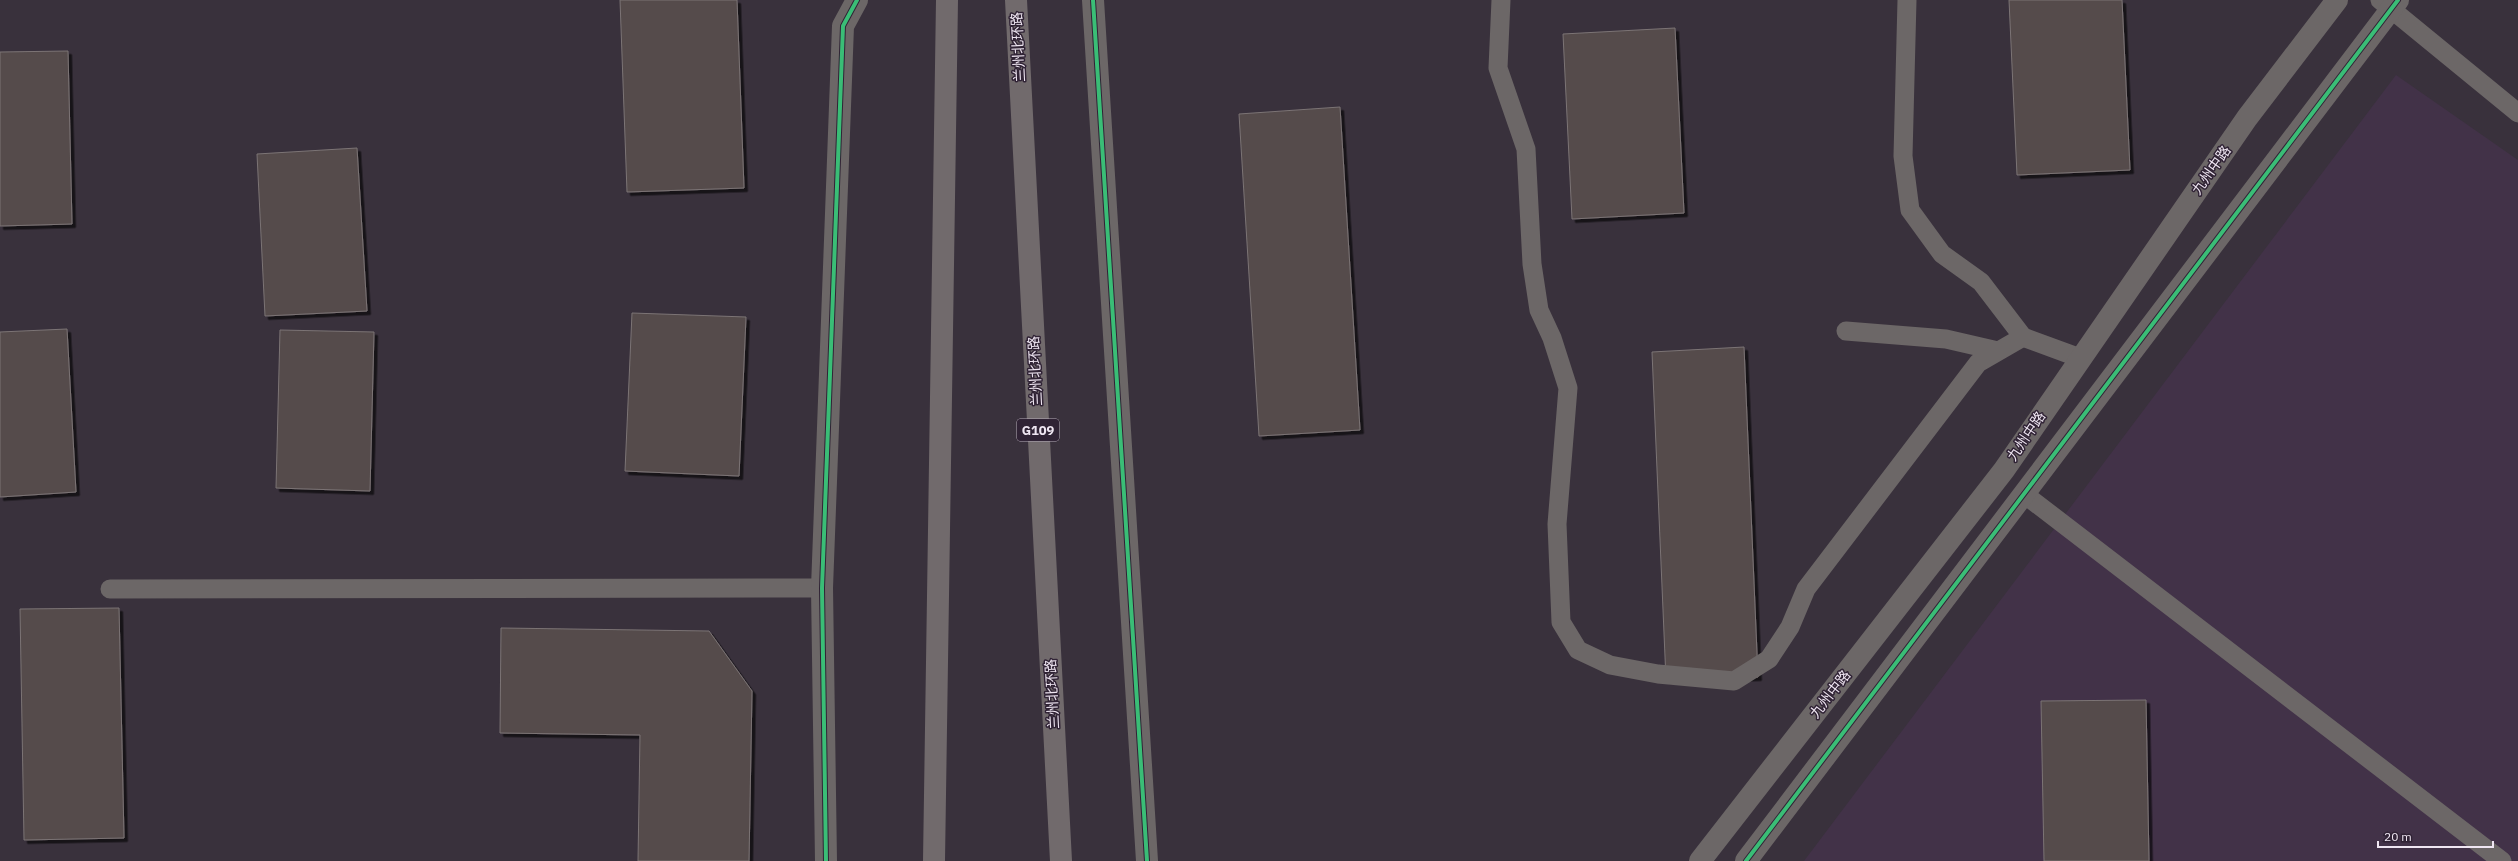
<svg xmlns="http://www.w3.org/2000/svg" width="2518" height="861" font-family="'IBM Plex Sans','Noto Sans SC',sans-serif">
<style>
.built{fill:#423248}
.building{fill:#544b4b;stroke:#7c7475;filter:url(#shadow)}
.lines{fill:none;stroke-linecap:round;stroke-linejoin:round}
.service{stroke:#6c6767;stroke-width:19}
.tertiary{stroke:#6c6767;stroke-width:22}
.trunk{stroke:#716a6c;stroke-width:22}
.cycleway-casing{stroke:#302335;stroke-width:6}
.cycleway{stroke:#3abd76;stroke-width:4}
.labels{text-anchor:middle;stroke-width:3;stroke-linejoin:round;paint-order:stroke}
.shield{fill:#302335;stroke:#b6acb9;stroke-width:1}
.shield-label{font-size:13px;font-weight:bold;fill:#efe6f2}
.street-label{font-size:14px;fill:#efe6f2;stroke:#302335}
</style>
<defs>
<filter id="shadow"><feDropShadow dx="3.5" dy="3.5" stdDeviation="0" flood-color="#0009"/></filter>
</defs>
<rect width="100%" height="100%" fill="#39313c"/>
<path class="built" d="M2396 75 2518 160V861H1804Z"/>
<path class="building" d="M620 0H737L744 188 627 192Z
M2009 0H2122L2130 170 2017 175Z
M1675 28 1684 213 1572 219 1563 34Z
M68 51 72 224 0 226V52Z
M1340 107 1360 430 1259 436 1239 114Z
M357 148 367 311 265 316 257 154Z
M632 313 746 317 739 476 625 471Z
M67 329 76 492 0 497V332Z
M280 330 374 332 370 491 276 488Z
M1744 347 1758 677 1666 680 1652 352Z
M119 608 124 838 24 840 20 609Z
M501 628 709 631 752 691 749 861H638L640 735 500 733Z
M2146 700 2149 861H2044L2041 701Z"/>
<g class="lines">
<path class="service" d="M1501 0 1498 68 1526 149 1532 264 1539 310 1552 338 1568 388 1557 524 1561 622 1578 650 1610 665 1658 674 1734 681 1769 659 1790 627 1806 589 1978 363 2023 337 2080 358
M1907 0 1903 156 1910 210 1942 254 1981 282 2023 337
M2380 0 2518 113
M1846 331 1946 339 1998 351
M2024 494 2502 861
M110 589 822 588"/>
<path class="tertiary" d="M1093 0 1147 861
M826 861 822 588 843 26 857 0
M1700 861 2004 470 2247 118 2337 0
M1746 861 2398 0"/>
<path class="trunk" d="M1016 0 1061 861
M934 861 947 0"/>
<g class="cycleway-casing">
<path id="cycleway" d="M1093 0 1147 861
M826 861 822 588 843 26 857 0
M1746 861 2398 0"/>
</g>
<use href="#cycleway" class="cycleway"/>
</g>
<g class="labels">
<rect class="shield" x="1017" y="419" width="42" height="22" rx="3"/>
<g class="shield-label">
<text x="1038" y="435">G109</text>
</g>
<g class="street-label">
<text transform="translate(1018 47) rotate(-93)" y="5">兰州北环路</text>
<text transform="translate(2211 170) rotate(-55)" y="5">九州中路</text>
<text transform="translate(1035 371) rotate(-93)" y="5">兰州北环路</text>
<text transform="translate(2026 436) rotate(-56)" y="5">九州中路</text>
<text transform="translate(1052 694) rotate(-93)" y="5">兰州北环路</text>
<text transform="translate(1830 694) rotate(-52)" y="5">九州中路</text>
</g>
</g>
<path d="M2378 841v6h115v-6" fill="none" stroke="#efe6f2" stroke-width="2"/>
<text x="2384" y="841" font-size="12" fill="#efe6f2" stroke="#302335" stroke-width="3" paint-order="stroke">20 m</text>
</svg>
